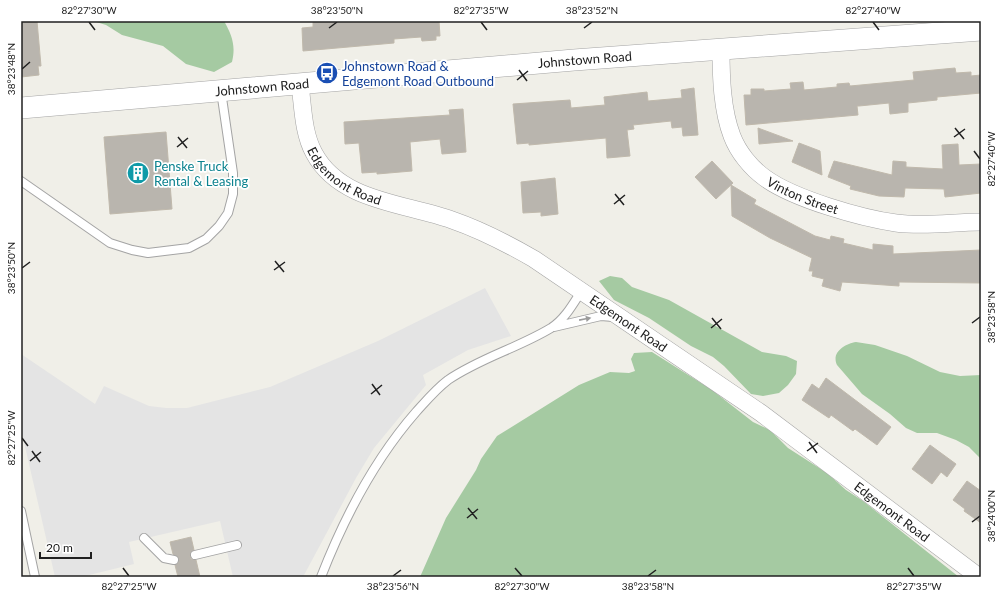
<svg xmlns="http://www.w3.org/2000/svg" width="1002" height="598" font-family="Lato,sans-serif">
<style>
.forest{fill:#a5caa2}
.parking{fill:#e4e4e4}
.building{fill:#b9b5ae;stroke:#c0b9ac}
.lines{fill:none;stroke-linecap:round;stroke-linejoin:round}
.service-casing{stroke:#a4a4a4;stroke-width:10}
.minor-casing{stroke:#a4a4a4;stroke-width:18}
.tertiary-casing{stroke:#a4a4a4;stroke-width:22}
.service{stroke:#fff;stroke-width:8}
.minor{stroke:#fff;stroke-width:17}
.tertiary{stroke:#fff;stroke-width:21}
.oneway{fill:#9b9b9b}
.ticks{fill:none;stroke:#202020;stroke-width:1.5}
.labels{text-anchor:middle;stroke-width:3.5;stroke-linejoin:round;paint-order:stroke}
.street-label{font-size:13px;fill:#202020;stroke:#fff}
.transit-label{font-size:13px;fill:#164399;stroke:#fff;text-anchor:start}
.culture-label{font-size:13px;fill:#0d838f;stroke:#fff;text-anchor:start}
.neatline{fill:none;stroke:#202020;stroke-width:1.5}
.ticks-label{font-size:10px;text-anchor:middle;fill:#202020}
</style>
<rect width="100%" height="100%" fill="#f0efe8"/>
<path class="forest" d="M93 21H224C232 35 236 46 232 62L214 72 186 64 163 46 122 35 106 25Z
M610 276 622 278 632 287 669 300 762 352 786 356 797 361 796 374 788 385 779 393 763 396 751 394 724 366 713 357 691 346 649 318 614 300 599 281Z
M856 342 875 345 907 356 940 372 960 376 981 375V459L969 447 956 440 937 433H917L906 428 890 414 862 394 837 365C831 352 845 344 856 342Z
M652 352 712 390 753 422 770 430 788 448 827 473 846 490 863 501 959 577H420L446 518 476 470 481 459 497 436 579 385 610 372 629 373 635 371 631 359 634 353Z"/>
<path class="parking" d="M485 288 511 336 468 350 423 375 426 385 374 448 356 478 303 577H233L220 521 129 542 134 564 81 577H55L21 429V354L95 404 104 386 149 406 166 408H187L270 387 378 341Z"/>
<path class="building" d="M21 21H37L41 66H38L39 75 21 77Z
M318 21H352V22L439 21 440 36H436V40L422 41 421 37 394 39V43L303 51 302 28 313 27V22Z
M955 68 956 73 971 72V76L981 75V93L937 97V100L908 103V112L890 114 889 103 859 106H857L858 115 746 125 744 95H751V89H764V91L791 89 790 83 803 82 804 90 837 87V84L849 83 850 86 914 80 913 72Z
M694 88 698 135 683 136 682 127 672 128 671 121 633 125 634 129 627 130 630 156 607 158 606 138 529 145V143L517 144 513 104 570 100 571 108 605 105 604 97 647 92 648 101 682 98 681 90Z
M463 109 466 152 442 154 440 139 410 142 412 171 377 174V172L362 173 359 143 345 144 344 122 450 115 449 110Z
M758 128 793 141 759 144Z
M166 132 172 209 110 214 104 137Z
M799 143 820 151 822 175 792 162Z
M958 144 959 165 981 164V193L945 197 944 189 905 188 904 197 879 196 850 189 851 186 828 177 834 161 892 175 893 161 906 162V167L943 169 942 145Z
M712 161 733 183 716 199 695 177Z
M555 178 558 214 541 216V212L523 213 521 182Z
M731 185 756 200 754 204 815 236 830 240 831 236 844 239 843 243 873 250V244L893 246V254L981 250V283L899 282V286L842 282 840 291 822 286 824 279 812 276 813 271H809L812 258 770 238 732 216Z
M826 378 891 427 877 445 855 429 853 431 831 415 829 418 802 400 812 384 819 389Z
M930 445 956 464 947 477 941 472 932 484 912 469Z
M967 481 981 491V523L964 511 965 509 953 500Z
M191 537 194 550 190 556 191 559 196 560 200 577H178L175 565 178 563 179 559 173 554 170 542Z"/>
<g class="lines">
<g class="service-casing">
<path id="service" d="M21 181 110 243 132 250 148 253 189 248 206 239 219 226 228 213 233 194V173L221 91
M554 327 601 316 613 317
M21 511 35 577
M144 538 164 558 174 560
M195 555 237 545
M321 577C344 518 374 460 416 412 426 401 436 389 448 380 480 358 518 348 551 328 565 319 573 304 582 290"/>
</g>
<g class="minor-casing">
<g id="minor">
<path id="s1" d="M721 49C721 77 722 110 732 136 738 152 751 168 765 178 794 199 861 218 896 223 925 227 953 222 981 222"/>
<path id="s2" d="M300 85C303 107 303 133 314 153 340 202 405 203 452 220 481 230 508 244 534 259L761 413 979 577"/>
</g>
</g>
<g class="tertiary-casing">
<g id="tertiary">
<path id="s3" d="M21 108 574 60 981 30"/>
</g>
</g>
<use href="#service" class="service"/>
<use href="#minor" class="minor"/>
<use href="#tertiary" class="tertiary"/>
</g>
<defs><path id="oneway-solid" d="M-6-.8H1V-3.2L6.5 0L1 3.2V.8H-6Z"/></defs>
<use class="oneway" href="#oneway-solid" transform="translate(585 319) rotate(-11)"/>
<path class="ticks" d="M89 22 95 30M481 22 487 30M873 22 879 30M329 28 337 22M584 28 592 22M22 69 30 62M519 70 527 81M517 80 528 71M955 128 964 139M178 137 187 148M954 137 965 129M177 147 188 138M974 151 980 159M615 194 624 205M614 204 625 195M275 261 284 272M22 268 30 262M274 270 285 262M712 318 721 329M972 323 980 317M711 328 722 319M372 384 380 395M371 394 382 385M22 438 28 446M809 442 817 453M32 451 40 462M807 451 818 443M30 461 41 452M468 508 477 519M467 518 478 509M972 522 980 516M123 568 129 576M515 568 522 576M908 568 914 576M393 576 401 570M648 576 656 570"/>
<defs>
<g id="bus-disc" transform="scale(1.15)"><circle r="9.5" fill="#1a4fb4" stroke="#fff"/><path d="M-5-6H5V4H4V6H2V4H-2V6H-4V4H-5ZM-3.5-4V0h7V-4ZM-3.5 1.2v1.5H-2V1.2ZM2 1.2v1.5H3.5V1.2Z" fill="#fff"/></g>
<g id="building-disc" transform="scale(1.15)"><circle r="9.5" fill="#0f9aa8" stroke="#fff"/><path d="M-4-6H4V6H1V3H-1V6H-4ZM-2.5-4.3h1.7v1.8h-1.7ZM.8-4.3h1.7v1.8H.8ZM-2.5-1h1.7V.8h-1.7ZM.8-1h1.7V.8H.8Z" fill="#fff"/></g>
</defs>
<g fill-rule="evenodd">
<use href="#bus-disc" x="327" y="73"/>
<use href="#building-disc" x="138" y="173"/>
</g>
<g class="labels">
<g class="street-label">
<text dy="5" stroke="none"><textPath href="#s3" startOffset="566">Johnstown Road</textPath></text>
<text dy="5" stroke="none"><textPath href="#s3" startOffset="242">Johnstown Road</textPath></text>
<text dy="5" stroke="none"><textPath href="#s2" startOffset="109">Edgemont Road</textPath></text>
<text dy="5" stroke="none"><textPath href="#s1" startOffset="184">Vinton Street</textPath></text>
<text dy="5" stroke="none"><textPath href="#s2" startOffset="433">Edgemont Road</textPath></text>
<text dy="5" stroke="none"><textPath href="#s2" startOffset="757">Edgemont Road</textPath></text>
</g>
<g class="transit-label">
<text x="342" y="71">Johnstown Road &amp;<tspan x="342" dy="15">Edgemont Road Outbound</tspan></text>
</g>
<g class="culture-label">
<text x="154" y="171">Penske Truck<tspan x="154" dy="15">Rental &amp; Leasing</tspan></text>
</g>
</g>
<rect width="1002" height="598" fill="none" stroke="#ffffff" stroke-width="44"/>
<path d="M40 552v6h51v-6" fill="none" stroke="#202020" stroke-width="2"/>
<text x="46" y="552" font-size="12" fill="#202020" stroke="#ffffff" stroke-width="3" paint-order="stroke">20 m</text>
<rect x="22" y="22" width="958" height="554" class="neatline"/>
<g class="ticks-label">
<text x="89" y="14">82°27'30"W</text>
<text x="337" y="14">38°23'50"N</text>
<text x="481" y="14">82°27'35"W</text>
<text x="592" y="14">38°23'52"N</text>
<text x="873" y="14">82°27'40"W</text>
<text transform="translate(11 69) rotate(-90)" y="4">38°23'48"N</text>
<text transform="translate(991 159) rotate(-90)" y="4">82°27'40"W</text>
<text transform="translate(11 268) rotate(-90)" y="4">38°23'50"N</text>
<text transform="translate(991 317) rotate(-90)" y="4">38°23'58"N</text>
<text transform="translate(11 438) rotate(-90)" y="4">82°27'25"W</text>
<text transform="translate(991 516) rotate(-90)" y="4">38°24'00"N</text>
<text x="129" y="590">82°27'25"W</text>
<text x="393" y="590">38°23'56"N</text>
<text x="522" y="590">82°27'30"W</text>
<text x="648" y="590">38°23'58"N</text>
<text x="914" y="590">82°27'35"W</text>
</g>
</svg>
